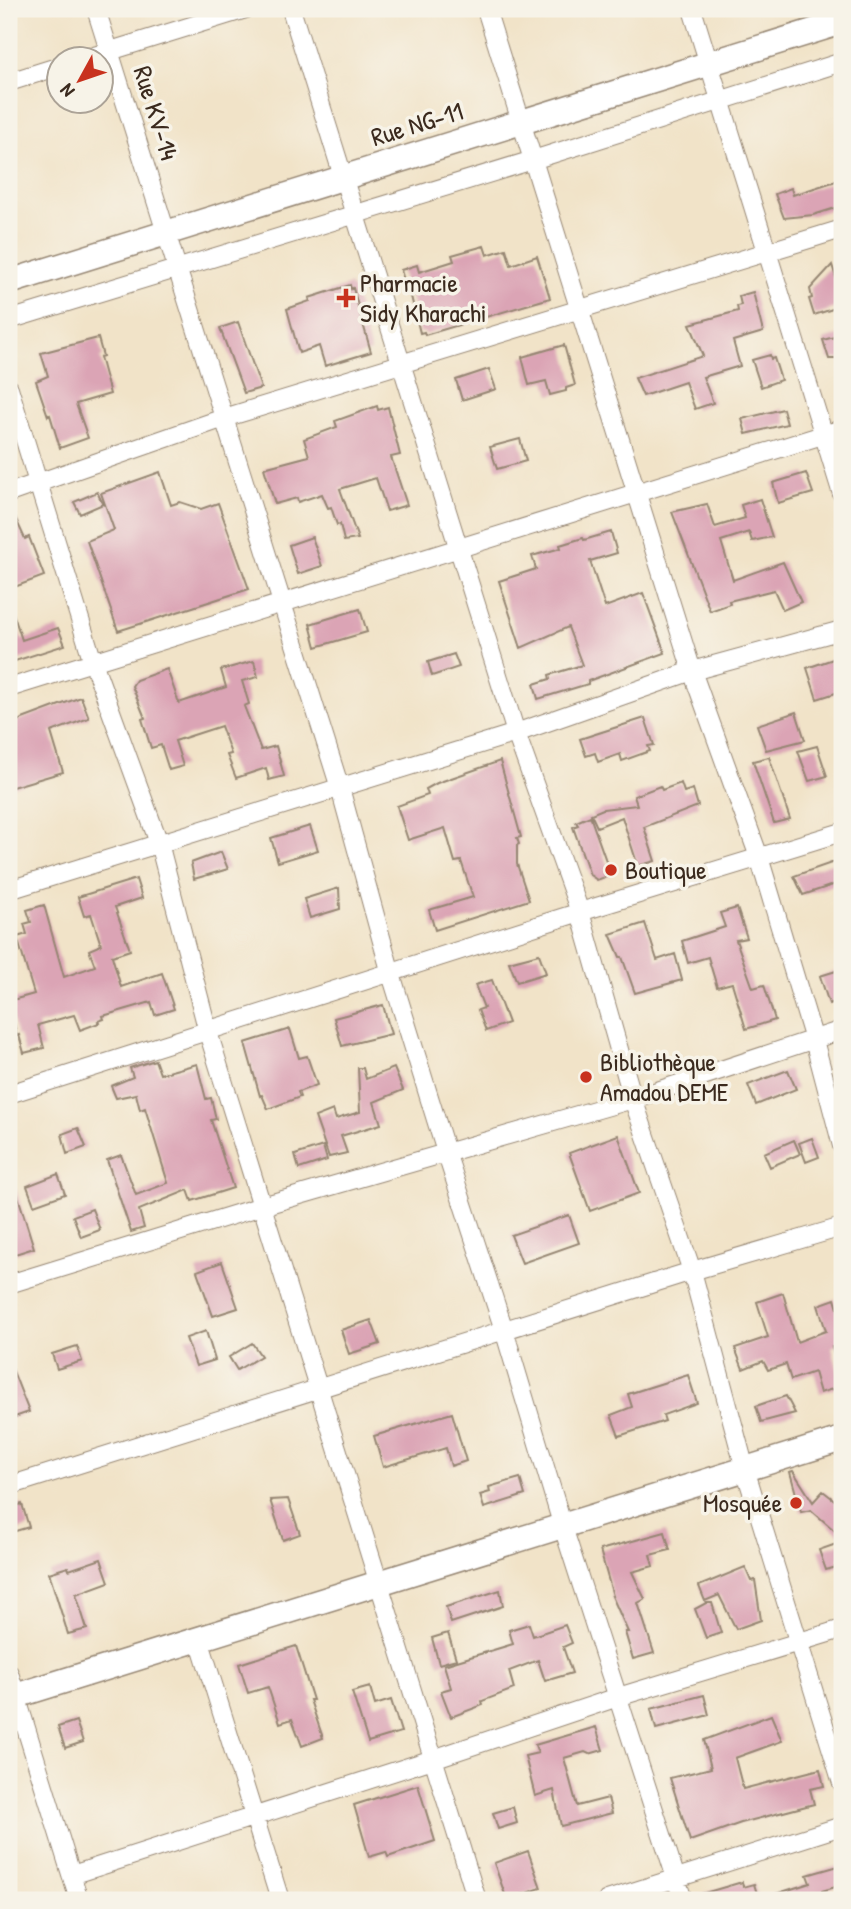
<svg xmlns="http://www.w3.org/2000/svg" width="851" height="1909" font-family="'Patrick Hand',sans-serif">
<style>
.building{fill:#dba4b5}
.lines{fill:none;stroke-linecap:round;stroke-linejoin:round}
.street-casing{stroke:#968673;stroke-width:20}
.secondary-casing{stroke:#968673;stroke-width:27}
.street{stroke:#fff;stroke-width:18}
.secondary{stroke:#fff;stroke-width:24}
.poi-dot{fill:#c8321e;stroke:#f7f3e8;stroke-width:2.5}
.labels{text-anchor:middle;stroke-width:7;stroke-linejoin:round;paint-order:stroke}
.street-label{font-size:26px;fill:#3b2a1e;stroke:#f7f3e8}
.poi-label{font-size:26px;fill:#3b2a1e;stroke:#f7f3e8;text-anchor:start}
</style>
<rect width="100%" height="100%" fill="#f7f3e8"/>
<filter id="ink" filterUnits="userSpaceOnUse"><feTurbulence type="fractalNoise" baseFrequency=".0143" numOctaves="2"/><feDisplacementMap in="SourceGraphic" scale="14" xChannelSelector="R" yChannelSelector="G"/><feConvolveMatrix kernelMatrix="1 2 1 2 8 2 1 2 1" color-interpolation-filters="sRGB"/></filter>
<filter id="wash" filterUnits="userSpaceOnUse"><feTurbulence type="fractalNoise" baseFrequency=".00686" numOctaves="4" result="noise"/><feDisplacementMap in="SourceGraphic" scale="28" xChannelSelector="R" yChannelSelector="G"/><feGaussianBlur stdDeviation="1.57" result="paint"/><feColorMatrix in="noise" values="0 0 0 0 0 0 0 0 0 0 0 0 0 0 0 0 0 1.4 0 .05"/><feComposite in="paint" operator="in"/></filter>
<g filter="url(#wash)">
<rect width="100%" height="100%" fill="#f1e3c8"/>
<g id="blocks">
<path class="building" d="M842 179V206L813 215 784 218 775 194 791 188 793 195Z
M484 246 487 255 506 249 511 265 537 256 550 298 425 335 424 332 420 333 408 284H405L401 270 417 265 419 272 454 261 452 255Z
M832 265 842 296V306L814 315 809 299 812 298 810 289Z
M350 285 351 289 353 288 371 352 325 366 319 346 299 353 287 309 310 301 309 298Z
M753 292 763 332 733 341 740 366 703 377 713 403 695 409 685 382 643 396 635 378 703 356 690 324 738 311 737 306 741 305 739 296Z
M238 322 261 388 244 393 220 328Z
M842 335V359H829L823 340Z
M98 338 103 356 100 357 110 394 76 404 88 438 60 448 50 415 48 416 36 381 48 376 41 353Z
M564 345 575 385 566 388V391L550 395 546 381 529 385 522 357Z
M770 355 771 359 774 358 781 380 761 387 752 360Z
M489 369 496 389 462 400 456 380Z
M377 406 378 410 388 407 400 455 391 457 407 505 387 511 376 478 340 489 358 539 344 541 340 524 337 525 331 507 328 508 322 494 298 502 297 498 275 504 264 468 309 456 304 439 337 427 335 421Z
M783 409 787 424 746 434 742 419Z
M520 439 526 461 497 469 490 447Z
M160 472 171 505 180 502 201 509 218 503 249 589 118 631 87 541 114 530 101 493Z
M806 473 813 493 778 503 773 483Z
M97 492 103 504 80 514 74 502Z
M760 499 772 537 752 541 749 532 721 541 733 580 783 562 801 602 783 610 774 590 729 601 730 604 710 611 672 512 707 504 715 527 745 518 741 505Z
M9 504 25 539 29 537 44 576 9 589Z
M611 532 617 553 590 561 605 607 643 593 665 653 588 681V684L538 699 534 684 550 679 549 675 582 665 568 627 521 648 499 581 536 569 532 556 561 548 560 545 583 538 584 540Z
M312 537 322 566 298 574 289 545Z
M360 609 367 632 316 647 310 624Z
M12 610 22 640 58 628 65 645 9 663V611Z
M454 654 459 667 432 676 428 662Z
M842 656V691L817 699 807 668Z
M254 661 258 677 242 681 249 704 244 706 261 750 276 746 284 776 269 780 266 768 236 778 227 755 231 754 221 726 175 741 183 766 169 770 161 745 151 748 142 719 145 718 132 686 136 680 167 669 179 703 226 687 221 670Z
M81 697 89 718 51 732 63 772 9 788V724Z
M796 712 805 740 766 750 757 725Z
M645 718 654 745 648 746 650 751 622 761 620 754 598 762 595 753 586 756 580 739Z
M817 746 827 776 809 781 798 751Z
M769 757 790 819 774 823 753 761Z
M500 761 521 837 517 838 519 844 517 845V864L529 900 435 930 429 910 473 897 461 861 455 862 445 828 408 840 397 806 428 795 426 789 437 783Z
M681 783 684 792 693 789 698 806 644 827 655 861 638 866 622 817 597 827 591 814 603 809 637 805 634 796 660 786 662 790Z
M590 816 611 875 597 880 590 875 573 827 578 825 576 822Z
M310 826 318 850 278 862 271 838Z
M221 852 228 869 194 879 191 863Z
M837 861 842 882 803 895 794 876Z
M136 879 142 898 115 907 130 950 112 956 121 987 162 973 174 1009 155 1015 151 1002 103 1016 104 1019 98 1021 99 1023 80 1030 74 1015 38 1025 44 1048 24 1053 19 1035 17 1036 9 1001 34 994 17 937 27 934 24 924 31 922 27 910 44 905 64 977 95 966 89 950 101 945 91 914 84 916 78 897Z
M339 888 340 909 310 918 304 899Z
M737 908 747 938 736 940 753 988 764 985 775 1020 746 1029 732 983 717 987 708 957 688 963 682 941 725 927 720 913Z
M645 923 657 960 675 954 682 980 635 993 622 957H620L610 934Z
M539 954 546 973 517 982 509 962Z
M836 971 842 990V999L829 1004 820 976Z
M492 980 508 1023 486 1031 478 1010 484 1008 475 985Z
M383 1005 391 1034 342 1046 334 1018Z
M290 1029 299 1058 307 1056 317 1085 298 1092 300 1097 268 1109 262 1095 260 1096 245 1043Z
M155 1060 160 1074 197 1064 206 1099 211 1098 216 1119 211 1120 233 1188 192 1201 188 1190 139 1210 144 1228 131 1232 107 1160 121 1155 136 1195 168 1183 145 1108 140 1110 136 1094 116 1098 111 1086 133 1077 130 1068Z
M358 1068H363L366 1079 394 1068 403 1090 374 1102 381 1124 341 1136 347 1153 329 1157 315 1117 333 1110 336 1119 360 1112Z
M788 1070 796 1089 756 1105 748 1085Z
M78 1128 86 1147 67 1154 62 1134Z
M618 1135 639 1193 590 1211 569 1153Z
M812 1138 819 1157 806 1162 799 1143Z
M794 1140 800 1154 770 1167 764 1153Z
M323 1146 327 1160 299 1169 295 1155Z
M58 1174 65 1194 34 1205 27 1186Z
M9 1177H12L34 1248 9 1256Z
M92 1209 100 1230 81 1237 73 1216Z
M569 1215 579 1243 522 1263 511 1235Z
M222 1262 238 1308 213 1316 197 1271Z
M783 1293 797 1342 826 1331 818 1305 835 1299 842 1322V1343L832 1347 842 1386 820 1393 814 1372 791 1380 786 1364 768 1370 763 1361 743 1369 735 1348 768 1337 757 1302Z
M371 1320 380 1344 349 1354 341 1330Z
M206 1331 215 1360 196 1366 186 1338Z
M252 1343 261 1356 237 1370 229 1357Z
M77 1346 82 1361 57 1369 52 1354Z
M9 1361 29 1412 9 1419Z
M688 1375 697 1403 663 1415 665 1421 619 1436 611 1415 632 1407 628 1394Z
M786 1396 795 1413 761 1422 756 1406Z
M452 1413 466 1461 451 1466 446 1448 383 1467 374 1436Z
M793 1471 813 1502 823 1491 842 1506V1537L811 1510 801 1512 790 1472Z
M520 1478 525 1495 484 1508 480 1495 490 1492 489 1487Z
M288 1499 300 1534 283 1540 270 1500Z
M22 1504 29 1527 9 1533V1508Z
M665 1532 670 1550 650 1555 653 1566 632 1572 645 1599 638 1603 654 1653 633 1659 625 1632H628L612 1596H613L600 1550Z
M842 1542V1557L838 1559 840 1566 826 1570 819 1550Z
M101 1559 109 1582 76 1594 87 1629 68 1634 49 1573 68 1567 69 1570Z
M745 1567 751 1581 755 1580 761 1620 736 1629 719 1595 705 1601 699 1586Z
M500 1590 503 1606 451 1623 446 1607Z
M706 1603H712L721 1633 706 1638 695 1609Z
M529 1624 533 1636 565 1625 572 1643 563 1647 572 1673 545 1681 538 1660 509 1671 514 1689 482 1701 483 1705 451 1717 441 1691 451 1688 444 1665 513 1644 509 1630Z
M448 1633 456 1659 439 1664 432 1638Z
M296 1646 313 1700H310L323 1738 302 1746 292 1719 280 1723 268 1687 248 1693 239 1664Z
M370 1687 375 1705 391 1700 401 1732 368 1742 352 1692Z
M704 1695 709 1715 656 1729 651 1709Z
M771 1715 782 1741 735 1758 743 1789 820 1769 824 1786 810 1789 814 1804 741 1823 690 1841 670 1778 711 1768 704 1740Z
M76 1721 83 1742 65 1748 58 1727Z
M596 1727 603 1750 589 1754 585 1752 564 1758 577 1806 608 1798 612 1813 561 1826 554 1790 535 1796 525 1756 538 1753 535 1745Z
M418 1785 435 1841 388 1857 386 1852 369 1857 354 1805Z
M513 1807 517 1823 498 1829 493 1813Z
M528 1851 541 1888 507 1900 494 1863Z
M842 1865V1885L822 1891 825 1900H766V1897L810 1883 807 1875Z
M742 1882 743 1887 754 1884 759 1900H694V1896Z"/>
</g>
</g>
<g filter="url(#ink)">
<use href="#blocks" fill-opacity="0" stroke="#968673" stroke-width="2"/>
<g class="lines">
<g class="street-casing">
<path id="street" d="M96 9 340 788 391 974 446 1152 504 1330 563 1527 683 1900
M291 9 516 733 580 912 633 1099 692 1271 745 1469 842 1783
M486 9 692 671 759 857 814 1040 842 1146
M692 9 842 494
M81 60 246 9
M9 82 60 66
M9 320 533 160 842 62
M9 388 93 662 159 843 208 1032 477 1900
M9 493 224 418 842 229
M9 688 842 429
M9 890 516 733 692 671 842 630
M9 1094 580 912 842 832
M9 1284 262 1206 633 1099 842 1030
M9 1486 692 1271 842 1227
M199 1639 280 1900
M9 1673 79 1900
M72 1875 433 1759 618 1697 842 1629
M607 1900 842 1826"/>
</g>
<g class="secondary-casing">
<path id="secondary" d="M9 282 842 22
M9 1698 842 1439"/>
</g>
<use href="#street" class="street"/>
<use href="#secondary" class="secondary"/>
</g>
</g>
<g class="poi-dot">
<path d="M342.5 287.5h7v7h7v7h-7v7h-7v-7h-7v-7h7z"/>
<circle cx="611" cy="870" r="7"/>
<circle cx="586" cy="1077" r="7"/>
<circle cx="796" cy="1503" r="7"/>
</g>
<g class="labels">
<g class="street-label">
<text transform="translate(156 113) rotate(73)" y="9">Rue KV-14</text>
<text transform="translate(417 124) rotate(-17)" y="9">Rue NG-11</text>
</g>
<g class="poi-label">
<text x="360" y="292">Pharmacie<tspan x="360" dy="30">Sidy Kharachi</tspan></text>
<text x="625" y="879">Boutique</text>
<text x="600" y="1071">Bibliothèque<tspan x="600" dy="30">Amadou DEME</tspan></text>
<text x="782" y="1512" text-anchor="end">Mosquée</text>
</g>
</g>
<rect width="851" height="1909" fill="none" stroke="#f7f3e8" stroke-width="35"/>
<g transform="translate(80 80) rotate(230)"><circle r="33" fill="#f7f3e8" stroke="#aca397" stroke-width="2"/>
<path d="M0-5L12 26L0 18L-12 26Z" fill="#c8321e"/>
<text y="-10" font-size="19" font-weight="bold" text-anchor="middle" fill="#3b2a1e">N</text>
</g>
</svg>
